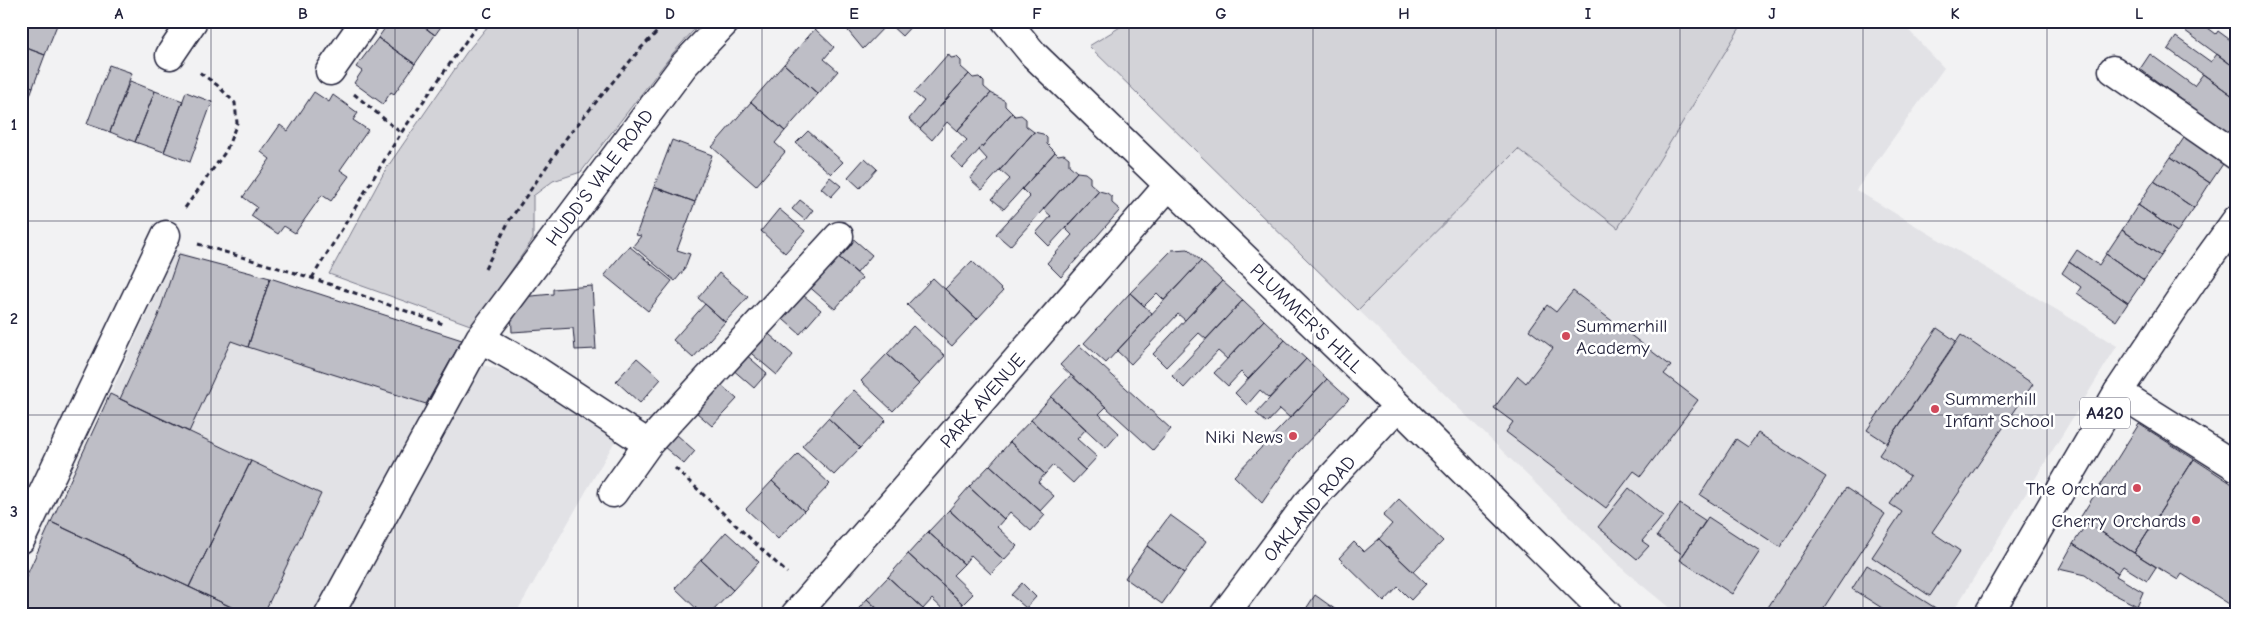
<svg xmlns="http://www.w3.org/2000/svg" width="2258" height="636" font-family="'Comic Neue',sans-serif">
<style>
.built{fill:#e2e2e6}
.green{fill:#d3d3d8;stroke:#7a7a8a}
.building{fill:#bebec6;stroke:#22223b}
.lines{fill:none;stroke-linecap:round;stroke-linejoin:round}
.minor-casing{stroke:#22223b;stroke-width:31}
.major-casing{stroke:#22223b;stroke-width:31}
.path{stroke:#22223b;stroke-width:3;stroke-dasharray:5 4;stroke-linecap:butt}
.minor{stroke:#fff;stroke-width:28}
.major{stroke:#fff;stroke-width:28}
.grid{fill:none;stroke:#22223b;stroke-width:1;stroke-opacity:0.55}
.poi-dot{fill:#d1495b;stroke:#fff;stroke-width:2}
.labels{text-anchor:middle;stroke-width:5;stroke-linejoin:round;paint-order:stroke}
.shield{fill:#fff;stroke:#646476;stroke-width:1}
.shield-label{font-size:18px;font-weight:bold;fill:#22223b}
.street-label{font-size:19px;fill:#22223b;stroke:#fff}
.poi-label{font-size:19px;fill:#22223b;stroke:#fff;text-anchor:end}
.neatline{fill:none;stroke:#22223b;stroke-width:2}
.grid-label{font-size:16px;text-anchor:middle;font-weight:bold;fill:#22223b}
</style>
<rect width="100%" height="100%" fill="#f2f2f3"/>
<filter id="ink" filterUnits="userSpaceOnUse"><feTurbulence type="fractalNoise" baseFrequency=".02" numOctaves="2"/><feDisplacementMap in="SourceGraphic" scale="10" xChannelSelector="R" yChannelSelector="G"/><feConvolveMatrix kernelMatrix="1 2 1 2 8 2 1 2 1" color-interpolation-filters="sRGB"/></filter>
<g filter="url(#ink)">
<path class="built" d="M1130 21H1900L1944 68 1856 190 2117 346 1951 615H1678L1626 572 1089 46Z
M176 250 469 362 537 378 619 434 515 615H21L110 394Z"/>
<path class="green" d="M492 21H702L673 53 581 172 553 181 533 196V239L473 326 329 274 386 169 466 53Z
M1130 21H1744L1618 228 1518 149 1358 310 1089 46Z"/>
<path class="building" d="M21 21H46L57 25 45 55 21 46Z
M390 21H416L435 35 415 64 378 38Z
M416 21H445L435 35Z
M840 21H916L902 36 888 23 863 49Z
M2180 21H2199L2216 34 2218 31 2233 42 2237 37V69L2177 25Z
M2224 21H2237V33L2222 23Z
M815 29 834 47 824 59 838 71 818 94 784 64Z
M2176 37 2211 62 2217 54 2237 69V99L2168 49Z
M378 38 415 64 394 94 391 92 383 104 354 83 362 71 356 67Z
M21 46 45 55 33 87 21 83Z
M948 54 951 58 957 57 961 61V67L969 74 920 129 909 119 924 101 914 93Z
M2150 54 2194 86 2203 74 2237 99V140L2140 69Z
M784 64 818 94 785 131 751 102Z
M109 65 132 73 110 132 87 124Z
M969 74 973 78 979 77 984 82V87L991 93 957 131 947 122 932 140 920 129Z
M130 81 155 91 135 142 110 132Z
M21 83 33 87 22 117H21Z
M155 91 183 101 164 152 135 142Z
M186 92 212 102 190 162 164 152Z
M314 92 329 102 333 95 358 113 353 120 368 130 340 170 349 176 331 201 322 195 295 233 284 226 278 234 251 216 257 207 243 197 270 159 261 152 280 125 288 131Z
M991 93 1005 101V106L1012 113 963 168 951 157 967 140 957 131Z
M751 102 785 131 775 143 785 152 756 186 712 147Z
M1012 113 1015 116 1021 115 1026 119V126L1034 132 982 190 970 179 987 159 979 150Z
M808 131 843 162 831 174 796 143Z
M1034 132 1043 134 1047 138V144L1055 152 1004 209 992 199 1010 179 1000 170Z
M2188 132 2227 158 2210 183 2171 157Z
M672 140 712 155 695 202 654 187Z
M1055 152 1058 155 1064 154 1069 158V165L1077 172 1010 246 996 234 1030 197 1022 189Z
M2171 157 2210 183 2194 208 2154 181Z
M865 158 877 169 860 188 848 177Z
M1077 172 1085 173 1090 177V183L1099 191 1049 246 1036 233 1051 216 1043 209Z
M830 177 841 186 831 197 821 188Z
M2154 181 2194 208 2177 232 2138 205Z
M654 187 695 202 677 250 690 254 684 270 675 281 633 246 641 236 636 235Z
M1099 191 1107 193 1112 197V203L1120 210 1061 277 1047 263 1072 235 1065 228Z
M800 200 813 210 805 220 792 209Z
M2138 205 2177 232 2161 256 2122 230Z
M779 209 805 231 785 253 761 231Z
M2122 230 2161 256 2144 280 2106 254Z
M849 235 872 255 857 273 833 252Z
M629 246 672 281 648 311 604 275Z
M1188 249 1201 261 1164 300 1157 293 1144 306 1130 293 1172 250Z
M2077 250 2099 265 2106 254 2144 280 2128 303 2069 262Z
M833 252 862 278 835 309 806 284Z
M179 254 270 278 248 347 231 341 189 432 120 399 158 316Z
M972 261 1003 291 977 319 945 289Z
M1201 261 1222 281 1185 320 1178 314 1131 364 1117 351Z
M2069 262 2128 303 2116 321 2077 293 2081 287 2062 273Z
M719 273 748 297 725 322 698 298Z
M270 278 462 340 426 404 248 347Z
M933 278 977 319 952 346 907 305Z
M1222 281 1243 300 1206 339 1199 333 1166 367 1153 354Z
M592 286 596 349 575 350 573 328 512 332 511 309 522 308 521 297 553 294V289Z
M797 290 821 310 800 334 776 313Z
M1573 291 1671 366 1664 374 1698 400 1641 476 1634 471 1606 508 1506 432 1513 422 1494 408 1518 376 1526 383 1553 348 1529 330 1547 305 1556 312Z
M1130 293 1152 313 1106 363 1084 343Z
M1243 300 1264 320 1227 359 1218 351 1184 388 1172 376Z
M705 304 725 322 693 358 673 340Z
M1264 320 1285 340 1248 379 1241 372 1228 386 1214 373Z
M913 326 945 356 919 384 887 354Z
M1937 328 1956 341 1887 443 1867 430Z
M763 329 793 355 777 375 746 349Z
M1961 335 2033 384 1932 532 1960 551 1930 596 1872 557 1902 512 1890 504 1910 476 1879 455Z
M1285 340 1306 359 1269 398 1260 390 1247 405 1235 393Z
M1079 345 1171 429 1153 450 1060 365Z
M744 353 767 373 754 388 731 368Z
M887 354 919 384 893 411 861 381Z
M637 358 661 379 640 403 616 381Z
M1306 359 1327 379 1290 418 1280 409 1267 423 1256 413Z
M1071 375 1106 407 1099 414 1119 433 1106 448 1051 397Z
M713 378 737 399 712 426 688 405Z
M1327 379 1349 399 1296 454 1262 503 1234 476Z
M854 390 886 420 860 448 828 418Z
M110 394 251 461 189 587 51 522Z
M1051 397 1086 429 1077 439 1097 457 1085 470 1031 420Z
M828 418 860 448 834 475 802 446Z
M1031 420 1085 470 1073 483 1053 465 1045 474 1010 442Z
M2139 424 2194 459 2134 553 2080 518Z
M667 426 695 451 684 464 656 440Z
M1758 433 1826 477 1780 547 1700 495 1736 439 1748 447Z
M1010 442 1045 474 1038 482 1054 496 1040 511 990 465Z
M798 454 830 484 804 511 772 481Z
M2194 459 2237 487V609L2182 574 2178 580 2134 553Z
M251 461 321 494 263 615H248L189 587Z
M990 465 1045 515 1031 531 1010 512 1004 519 969 487Z
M772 481 804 511 778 539 746 509Z
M969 487 1004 519 997 527 1017 546 1004 560 949 510Z
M1629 488 1663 516 1642 541 1649 546 1637 559 1598 527Z
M1846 488 1885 514 1819 615H1763Z
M1399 499 1443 541 1413 572 1379 539 1392 524 1383 516Z
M1680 504 1706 521 1683 555 1657 536Z
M949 510 1004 560 991 574 971 555 964 564 928 532Z
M1170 515 1206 541 1184 573 1147 546Z
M1708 517 1760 551 1732 594 1680 560Z
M51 522 189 587 248 615H21V588Z
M2087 523 2156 567 2147 581 2123 566 2118 573 2073 544Z
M726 532 759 562 733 590 701 560Z
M928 532 964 564 953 575 973 594 963 604 908 554Z
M1379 539 1426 584 1411 600 1398 587 1384 602 1339 558 1354 542 1364 552Z
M2073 544 2118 573 2116 576 2143 592 2137 606 2106 590 2085 575 2059 569Z
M1147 546 1184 573 1162 604 1125 578Z
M908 554 963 604 954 615H949L932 599 923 609 888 577Z
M701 560 733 590 709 615H703L675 588Z
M1867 565 1937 609 1933 615H1893L1852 589Z
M888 577 923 609 929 615H884L867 599Z
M1022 583 1036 597 1026 608 1011 595Z
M1315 595 1343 615H1302Z
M867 599 884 615H853Z
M2233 607 2237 609V615H2227Z"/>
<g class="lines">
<g class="minor-casing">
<path id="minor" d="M1006 21 1034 55 1398 406 1608 615
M170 55 193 21
M2113 70 2237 156
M330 71 365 21
M480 338 534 369 648 444 613 493
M2118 392 2237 467
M648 444 839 236
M21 539 166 235
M329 615 480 338 684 65 726 21
M795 615 1168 186
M1224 615 1307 504 1398 406"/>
</g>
<g class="major-casing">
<path id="major" d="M1988 615 2118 392 2193 280 2237 219"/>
</g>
<path class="path" d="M354 94 401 133
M185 208 226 151 237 123 235 103 217 85 199 72
M198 244 312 278 446 325
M485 269 509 221 567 137 641 48 668 21
M312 278 401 133 480 21
M675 468 787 573"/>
<use href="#minor" class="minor"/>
<use href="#major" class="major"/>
</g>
</g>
<path class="grid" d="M211 21V615M395 21V615M578 21V615M762 21V615M945 21V615M1129 21V615M1313 21V615M1496 21V615M1680 21V615M1863 21V615M2047 21V615M21 221H2237M21 415H2237"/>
<g class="poi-dot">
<circle cx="1566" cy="336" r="5"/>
<circle cx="1935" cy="409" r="5"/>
<circle cx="1293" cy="436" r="5"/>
<circle cx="2137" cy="488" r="5"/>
<circle cx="2196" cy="520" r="5"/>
</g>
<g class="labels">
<rect class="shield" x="2080" y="397.5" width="50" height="31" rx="4"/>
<g class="shield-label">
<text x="2105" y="419">A420</text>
</g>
<g class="street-label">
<text transform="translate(599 177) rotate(-53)" y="7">HUDD'S VALE ROAD</text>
<text transform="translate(1307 318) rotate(44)" y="7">PLUMMER'S HILL</text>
<text transform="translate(982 400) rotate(-49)" y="7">PARK AVENUE</text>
<text transform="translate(1309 508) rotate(-50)" y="7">OAKLAND ROAD</text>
</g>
<g class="poi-label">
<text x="1576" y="332" text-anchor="start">Summerhill<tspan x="1576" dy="22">Academy</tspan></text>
<text x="1945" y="405" text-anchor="start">Summerhill<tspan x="1945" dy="22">Infant School</tspan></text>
<text x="1283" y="443">Niki News</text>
<text x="2127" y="495">The Orchard</text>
<text x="2186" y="527">Cherry Orchards</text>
</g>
</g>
<rect width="2258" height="636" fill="none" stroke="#fff" stroke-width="55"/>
<rect x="28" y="28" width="2202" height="580" class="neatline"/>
<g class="grid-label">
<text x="119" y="19">A</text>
<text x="303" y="19">B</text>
<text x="486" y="19">C</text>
<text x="670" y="19">D</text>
<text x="854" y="19">E</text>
<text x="1037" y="19">F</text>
<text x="1221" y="19">G</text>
<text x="1404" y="19">H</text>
<text x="1588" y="19">I</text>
<text x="1772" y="19">J</text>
<text x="1955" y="19">K</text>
<text x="2139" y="19">L</text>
<text x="14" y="130">1</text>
<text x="14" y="324">2</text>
<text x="14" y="517">3</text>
</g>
</svg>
